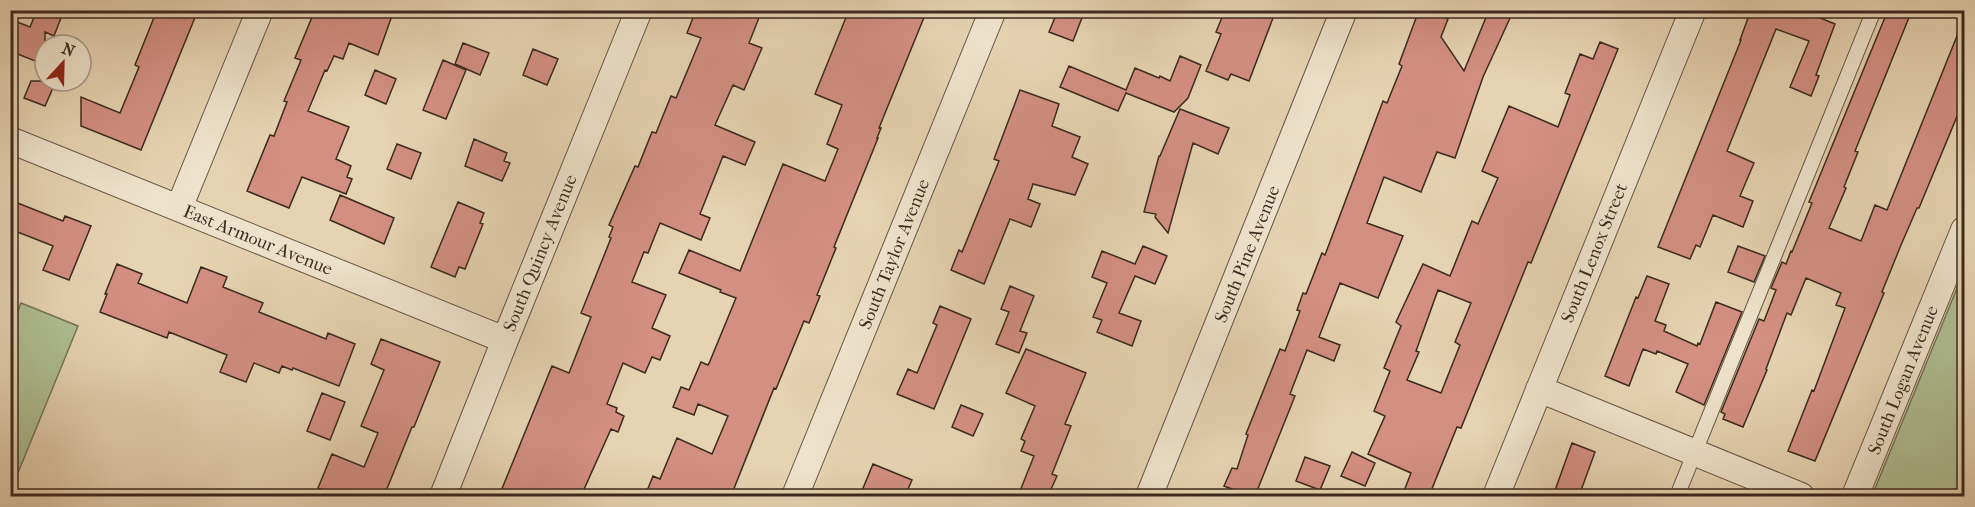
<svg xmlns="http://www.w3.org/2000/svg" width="1975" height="507" font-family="'IM FELL French Canon',serif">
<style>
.green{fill:#aebe91;stroke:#757458;stroke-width:1.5}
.building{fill:#d38f82;stroke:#3c2a20;stroke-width:1.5;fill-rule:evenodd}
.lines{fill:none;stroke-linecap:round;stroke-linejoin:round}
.lane-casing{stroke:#665444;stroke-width:16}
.street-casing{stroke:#665444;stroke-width:28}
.lane{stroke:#efe2cc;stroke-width:14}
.street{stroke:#efe2cc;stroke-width:26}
.labels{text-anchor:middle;stroke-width:5;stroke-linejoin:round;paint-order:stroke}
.street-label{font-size:18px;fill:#3c2a20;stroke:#efe2cc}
</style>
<rect width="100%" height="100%" fill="#e6d3b1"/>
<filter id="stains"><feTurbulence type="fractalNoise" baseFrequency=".00333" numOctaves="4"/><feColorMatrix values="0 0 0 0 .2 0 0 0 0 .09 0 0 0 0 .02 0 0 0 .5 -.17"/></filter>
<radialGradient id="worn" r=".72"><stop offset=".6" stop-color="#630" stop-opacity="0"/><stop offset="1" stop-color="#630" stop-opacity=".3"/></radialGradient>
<path class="green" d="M1964 271V496H1872Z
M21 303 78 326 11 490V329Z"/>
<path class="building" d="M37 10H64L54 36 45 32V65L10 51V19L30 27Z
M157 10H198L141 150 81 126V97L120 113 139 67 135 65Z
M315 10H394L378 55 349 43 343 59 334 56 327 71 325 70 308 111 349 127 336 159 351 166 347 177 352 179 346 194 302 177 289 208 247 191 270 135 274 136 287 102 284 101 301 60 295 58Z
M696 10H762L749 43 762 48 744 90 733 85 715 125 755 142 745 165 723 156 700 214 710 218 701 240 660 223 648 253 644 252 632 282 666 295 652 328 670 336 660 360 652 357 645 373 623 363 607 404 617 408 616 412 624 416 618 432 611 429 581 496H499L552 366 569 373 591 317 581 313 611 238 609 237 613 227 609 225 635 166 638 167 652 132 656 133 671 96 676 98 701 38 687 33Z
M849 10H927L879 128H881L877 138H878L834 247 836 248 817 295 820 296 809 323 804 321 776 389 774 388 731 496H645L653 476 660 479 677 438 712 454 728 416 698 404 694 415 673 407 681 387 689 390 701 362 708 365 710 361 736 298 720 292 721 290 679 273 689 250 740 271 783 164 825 181 838 149 827 144 842 105 815 94Z
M1058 10H1085L1073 41 1049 32Z
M1225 10H1276L1249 81 1231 74 1228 80 1206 71 1221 34 1216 32Z
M1419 10H1426L1448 19 1441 37 1464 71 1489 10H1495L1511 16 1483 77 1455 158 1437 152 1421 192 1384 177 1367 223 1403 236 1378 298 1340 283 1319 337 1340 345 1334 361 1307 350 1290 394 1295 396 1255 496H1251L1224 486 1232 468 1237 469 1248 435 1246 434 1280 349 1285 351 1300 311 1297 310 1303 293 1306 294 1322 253 1325 255 1383 101 1387 103 1402 66 1399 64Z
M1733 10H1801L1835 24 1816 75 1819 76 1811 96 1790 87 1809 41 1776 29 1727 151 1754 163 1740 196 1753 201 1743 227 1713 215 1700 247 1696 245 1690 259 1658 247 1741 40H1740L1748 18Z
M1888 10H1912L1855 151 1858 152 1844 187 1846 188 1829 228 1861 241 1875 205 1887 210 1963 21 1965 97 1919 208H1917L1901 245 1882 292 1884 293 1815 461 1788 451 1812 390 1814 391 1845 308 1836 305 1841 293 1806 278 1791 315 1787 313 1766 369 1767 370 1743 427 1723 419 1725 414 1721 412 1759 319 1764 321 1776 290 1771 288 1782 262 1786 264 1791 251 1792 252 1812 203 1809 202Z
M1600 42 1618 49 1531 263 1528 262 1461 428 1457 427 1429 496H1402L1411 473 1368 454 1385 416 1374 411 1390 371 1384 368 1401 326 1396 322 1423 264 1450 276 1472 221 1478 224 1498 178 1482 171 1509 106 1558 127 1570 95 1565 93 1580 54 1593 59ZM1438 290 1471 303 1455 342 1460 345 1441 393 1407 380 1419 352 1416 351Z
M463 43 489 53 480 75 455 64Z
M533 49 558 59 547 85 523 75Z
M1180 56 1201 65 1188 98 1174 112 1126 93 1118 111 1060 87 1069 66 1126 90 1135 68 1159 78 1160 76 1170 81Z
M443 60 466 70 446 119 423 110Z
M375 70 396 79 386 104 365 95Z
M31 81H56L45 106 24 98Z
M1020 90 1059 104 1052 126 1080 137 1072 157 1088 164 1075 195 1033 184 1028 199 1040 204 1031 227 1010 219 984 284 951 270 959 250 962 252 999 161 994 159Z
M1180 109 1229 128 1218 154 1193 143 1168 233 1155 217 1156 214 1144 212 1159 156H1160Z
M474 139 507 153 504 161 510 163 502 181 465 166Z
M397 144 421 153 411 179 387 169Z
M340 195 394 218 384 244 330 220Z
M10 200 63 221 65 216 91 226 69 280 43 270 53 246 10 229Z
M458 202 484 213 480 223 483 224 465 269 459 267 455 277 431 267Z
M1143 246 1167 256 1155 284 1135 276 1119 313 1141 321 1132 346 1097 332 1102 320 1093 317 1107 283 1092 277 1102 251 1135 264Z
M1738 246 1765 256 1754 282 1728 272Z
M117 264 142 274 138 283 187 303 201 267 227 277 223 287 263 303 259 312 326 339 328 333 355 344 339 386 293 368 292 370 282 366 279 373 254 363 246 382 220 372 227 355 169 332 167 338 100 312 107 294H105Z
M1647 276 1669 284 1655 321 1666 325 1664 331 1697 346 1698 343 1700 344 1716 302 1742 312 1704 405 1676 392 1688 364 1657 351 1656 354 1643 349 1629 386 1605 376 1636 297 1638 298Z
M1010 286 1034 296 1020 331 1027 333 1019 353 996 344 1009 312 1001 309Z
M940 306 971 319 934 409 897 394 908 369 917 373 937 325 933 323Z
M381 339 440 362 414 427H412L384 496H338L318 488 332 454 364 467 378 433 361 426 384 370 371 364Z
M1026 349 1086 373 1065 424 1071 426 1052 474 1057 476 1048 496H1018L1034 456 1021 451 1025 441 1021 439 1035 406 1006 393Z
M322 393 345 402 330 440 307 431Z
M961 405 983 414 973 436 952 427Z
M1572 443 1595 452 1579 496H1553Z
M1352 452 1375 463 1365 486 1341 476Z
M1305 457 1330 466 1320 490 1296 481Z
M873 464 912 480 905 496H871L861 493Z"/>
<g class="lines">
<g class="lane-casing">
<path id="lane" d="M1677 496 1874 10"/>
</g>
<g class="street-casing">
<path id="street" d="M10 140 505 340
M179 208 260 10
M1539 389 1801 496
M443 496 505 340 639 10
M795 496 993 10
M1149 496 1344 10
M1496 496 1693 10
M1855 496 1964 230"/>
</g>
<use href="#lane" class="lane"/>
<use href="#street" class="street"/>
</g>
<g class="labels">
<g class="street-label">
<text transform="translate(258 240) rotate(22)" y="6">East Armour Avenue</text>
<text transform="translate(540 253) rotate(-68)" y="6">South Quincy Avenue</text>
<text transform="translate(1594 253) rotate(-68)" y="6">South Lenox Street</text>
<text transform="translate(894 254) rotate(-68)" y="6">South Taylor Avenue</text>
<text transform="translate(1247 254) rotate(-68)" y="6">South Pine Avenue</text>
<text transform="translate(1903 380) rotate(-68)" y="6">South Logan Avenue</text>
</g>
</g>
<rect width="1975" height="507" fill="none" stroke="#e6d3b1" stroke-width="36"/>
<rect x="12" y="12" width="1951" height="483" fill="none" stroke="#3c2a20" stroke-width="3"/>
<rect x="18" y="18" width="1939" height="471" fill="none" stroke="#3c2a20" stroke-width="1.5"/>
<g transform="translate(63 63) rotate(22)"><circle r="28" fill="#efe2cc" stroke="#a79887" stroke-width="1.5"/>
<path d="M0-4.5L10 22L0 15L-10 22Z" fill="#8f2418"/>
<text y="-9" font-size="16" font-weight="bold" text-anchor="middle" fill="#3c2a20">N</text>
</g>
<rect width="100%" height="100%" filter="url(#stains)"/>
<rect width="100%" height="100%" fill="url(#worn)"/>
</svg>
